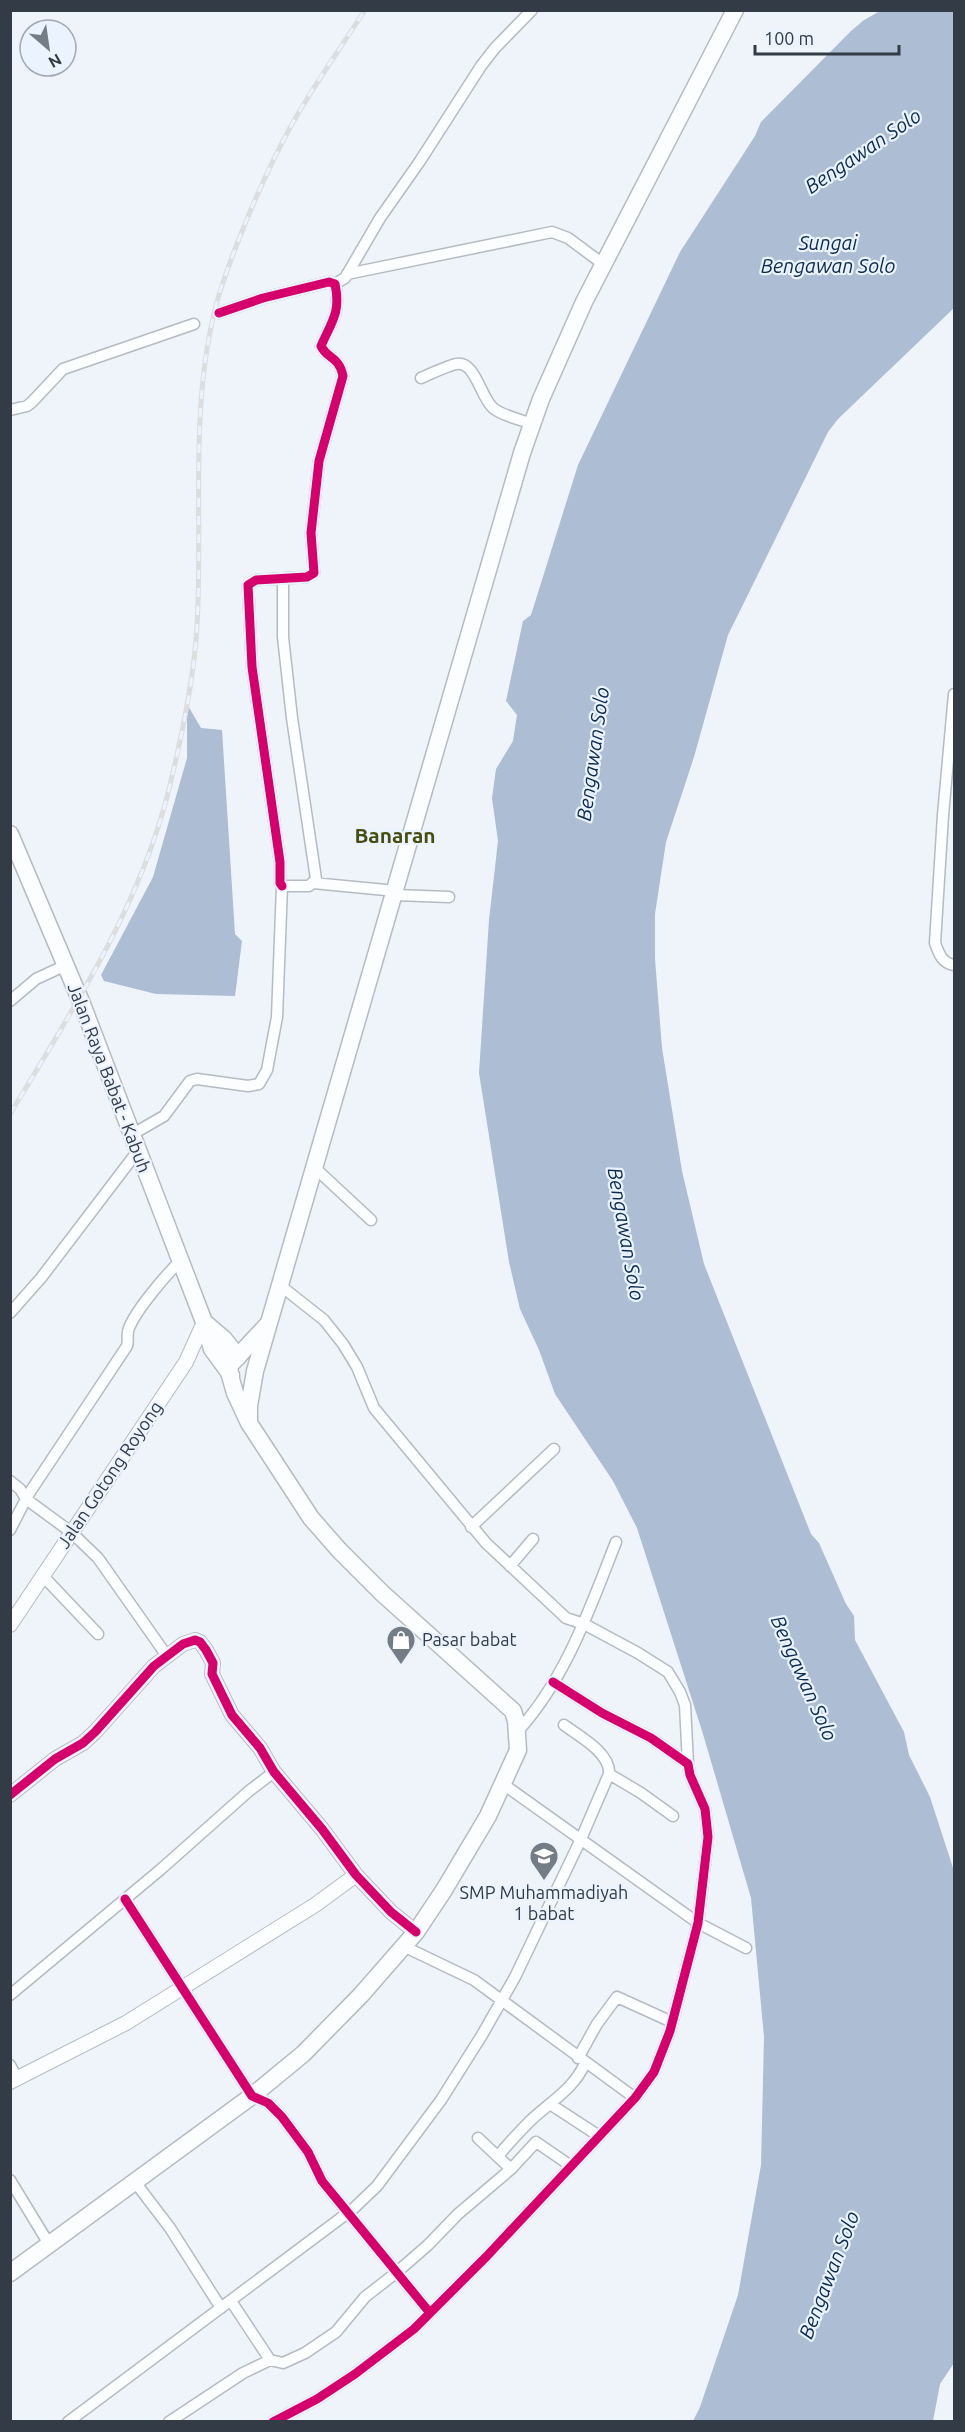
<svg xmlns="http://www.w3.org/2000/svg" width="965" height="2432" font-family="Ubuntu,sans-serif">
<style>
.water{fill:#acbdd4}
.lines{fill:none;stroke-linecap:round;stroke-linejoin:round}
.minor-casing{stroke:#b5bbc3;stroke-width:13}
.tertiary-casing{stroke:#b5bbc3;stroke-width:16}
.primary-casing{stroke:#b5bbc3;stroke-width:19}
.trunk-casing{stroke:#b5bbc3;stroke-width:19}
.minor{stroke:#fcfdfe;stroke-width:10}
.tertiary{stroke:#fcfdfe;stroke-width:14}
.primary{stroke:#fcfdfe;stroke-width:16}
.trunk{stroke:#fcfdfe;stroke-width:16}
.rail-casing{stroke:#dbdddf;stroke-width:5}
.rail{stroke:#eaf3fe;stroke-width:3;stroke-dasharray:9;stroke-linecap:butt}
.cycleway-casing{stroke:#eaf3fe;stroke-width:13}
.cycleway{stroke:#d6006c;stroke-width:9}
.labels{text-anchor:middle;stroke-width:4.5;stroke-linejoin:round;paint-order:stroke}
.street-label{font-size:18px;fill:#333b46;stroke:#eaf3fe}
.poi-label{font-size:18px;fill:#333b46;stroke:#eaf3fe;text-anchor:start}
.water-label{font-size:20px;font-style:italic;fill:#0b2b52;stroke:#eaf3fe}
.quarter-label{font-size:21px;font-weight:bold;fill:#474c10;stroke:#eaf3fe}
</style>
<rect width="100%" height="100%" fill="#eef4fa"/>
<path class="water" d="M882 10 954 11V308L838 419 828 432 728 635 694 757 666 842 655 914V959L662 1048 682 1171 704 1264 811 1534 819 1543 846 1604 854 1616 855 1640 904 1732 909 1755 930 1797 954 1871V2363L940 2384 933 2421H693L700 2407 738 2295 761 2165 764 2037 751 1898 703 1734 637 1528 613 1481 555 1394 539 1350 520 1309 509 1262 479 1073 489 920 498 841 492 798 496 769 513 741 517 715 506 701 523 621 531 615 578 465 680 252 755 136 761 122 851 31 864 20Z
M187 704 201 728 222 730 235 934 242 941 235 996 156 994 104 981 101 975 153 877 187 758Z"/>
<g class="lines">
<g class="minor-casing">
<path id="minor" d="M347 274 552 232 568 238 603 264
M335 284 345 278 380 218 420 161 481 66 495 48 532 10
M219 313 263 298 329 282 335 284C341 312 332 321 321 346 327 359 339 356 343 376L319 461 311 533 314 573 307 577 256 580 248 585 252 667 280 862V883L282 886
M421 378C432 373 445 367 456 364 475 360 480 396 493 408 502 416 520 419 532 424
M10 410 27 406 32 402 63 369 194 324
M954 694 943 815 935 943C939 954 942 963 954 965
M313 883 396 891
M395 895 449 897
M10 1001 36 979 66 965
M131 1135 164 1116 190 1081 197 1079 248 1086 259 1084 267 1070 277 1017 282 886H309L316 879 292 718 283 637V580
M315 1168 371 1220
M281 1286 324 1320 343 1344 357 1367 374 1408 486 1543 566 1618 584 1624 638 1653 668 1672 680 1692 685 1705 688 1764
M10 1313 41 1278 137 1152
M10 1481 20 1489 26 1499 71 1532 98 1558 167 1656
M471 1527 554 1449
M10 1530 28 1495 127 1346C129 1340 126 1335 129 1328 136 1310 165 1276 180 1261
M510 1566 533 1539
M43 1576 98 1634
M517 1732C566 1679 590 1608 616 1542
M609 1774 641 1793 673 1816
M503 1784 698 1923 746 1948
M125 1899 252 2096 268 2103 282 2117 308 2152 322 2181 430 2313
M403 1946 474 1980 635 2098
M10 1995 160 1870 249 1791 274 1772
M578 2058 597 2024 617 1997 672 2022
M10 2065 17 2078
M550 2104 599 2136
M478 2138 511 2169
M498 2156C508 2144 519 2132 530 2121 549 2103 575 2088 585 2063
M10 2180 49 2244
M135 2182 170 2228 221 2308
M231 2301 270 2360
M68 2422 353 2209 377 2186 441 2100 482 2035 515 1977 581 1839 609 1774C611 1753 579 1736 564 1725
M169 2422 243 2373 270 2360 283 2363 305 2353 336 2332 365 2297 397 2272 428 2245 458 2214 511 2169 536 2142 571 2166
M273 2422 317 2399 355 2374 414 2329 487 2256 635 2098 654 2072 670 2031 698 1923 708 1837 705 1809 690 1775 688 1764 651 1738 602 1713 553 1682"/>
</g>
<g class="tertiary-casing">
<path id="tertiary" d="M10 1625 186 1362 204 1322
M10 1795 55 1759 83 1743 95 1732 154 1666 183 1644 195 1640 200 1642 206 1650 213 1663 212 1674 232 1715 260 1748 274 1772 322 1829 356 1875 391 1912 416 1932
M10 2082 126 2023 315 1905 356 1875"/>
</g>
<g class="primary-casing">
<path id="primary" d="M10 834 82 1004 204 1322 212 1349 231 1375
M204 1322 224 1339 238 1357"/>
</g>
<g class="trunk-casing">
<path id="trunk" d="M249 1423V1406L255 1371 522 453 541 399 584 302 735 10
M10 2273 252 2096 303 2054 361 1995 416 1932 444 1890 488 1816 518 1750 516 1721 513 1711 382 1593 339 1550 311 1518 249 1423 235 1393 229 1372 230 1365 269 1323"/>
</g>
<use href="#minor" class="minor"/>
<use href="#tertiary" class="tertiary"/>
<use href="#primary" class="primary"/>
<use href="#trunk" class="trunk"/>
<g class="rail-casing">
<path id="rail" d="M10 1114C72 1011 140 907 169 789 182 736 194 680 197 626 203 524 190 418 213 318 218 293 228 268 237 244 253 203 270 164 291 126 313 86 340 49 365 10"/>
</g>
<use href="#rail" class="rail"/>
<g class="cycleway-casing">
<path id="cycleway" d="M219 313 263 298 329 282 335 284C341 312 332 321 321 346 327 359 339 356 343 376L319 461 311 533 314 573 307 577 256 580 248 585 252 667 280 862V883L282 886
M10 1795 55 1759 83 1743 95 1732 154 1666 183 1644 195 1640 200 1642 206 1650 213 1663 212 1674 232 1715 260 1748 274 1772 322 1829 356 1875 391 1912 416 1932
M125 1899 252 2096 268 2103 282 2117 308 2152 322 2181 430 2313
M273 2422 317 2399 355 2374 414 2329 487 2256 635 2098 654 2072 670 2031 698 1923 708 1837 705 1809 690 1775 688 1764 651 1738 602 1713 553 1682"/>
</g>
<use href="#cycleway" class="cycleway"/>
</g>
<defs>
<g id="shop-pin" transform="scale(1.5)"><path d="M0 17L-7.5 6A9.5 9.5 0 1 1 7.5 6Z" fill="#747c85" stroke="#eaf3fe"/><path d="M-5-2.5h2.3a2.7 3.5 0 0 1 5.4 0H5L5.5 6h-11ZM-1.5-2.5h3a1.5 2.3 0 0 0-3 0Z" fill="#fff"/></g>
<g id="school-pin" transform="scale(1.5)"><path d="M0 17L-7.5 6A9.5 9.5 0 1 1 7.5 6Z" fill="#747c85" stroke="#eaf3fe"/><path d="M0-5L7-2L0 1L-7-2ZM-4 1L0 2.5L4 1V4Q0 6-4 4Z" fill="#fff"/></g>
</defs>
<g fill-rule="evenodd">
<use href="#shop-pin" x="401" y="1640"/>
<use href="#school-pin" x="544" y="1856"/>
</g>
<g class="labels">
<g class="street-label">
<text transform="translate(109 1078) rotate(69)" y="6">Jalan Raya Babat - Kabuh</text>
<text transform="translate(110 1475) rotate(-56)" y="6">Jalan Gotong Royong</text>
</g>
<g class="poi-label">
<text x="422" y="1646">Pasar babat</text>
<text x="544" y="1899" text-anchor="middle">SMP Muhammadiyah<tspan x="544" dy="21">1 babat</tspan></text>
</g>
<g class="water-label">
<text transform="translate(863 151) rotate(-34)" y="7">Bengawan Solo</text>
<text x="828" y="250">Sungai<tspan x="828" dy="23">Bengawan Solo</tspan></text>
<text transform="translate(593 754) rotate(-82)" y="7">Bengawan Solo</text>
<text transform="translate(626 1234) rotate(80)" y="7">Bengawan Solo</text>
<text transform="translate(804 1678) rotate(66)" y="7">Bengawan Solo</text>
<text transform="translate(829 2275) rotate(-69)" y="7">Bengawan Solo</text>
</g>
<g class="quarter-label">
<text x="395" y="843">Banaran</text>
</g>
</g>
<rect width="965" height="2432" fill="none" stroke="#333b46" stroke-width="24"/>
<g transform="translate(48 48) rotate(151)"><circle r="28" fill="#eaf3fe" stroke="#a1a9b4" stroke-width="1.5"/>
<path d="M0-4.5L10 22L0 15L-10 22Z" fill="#747c85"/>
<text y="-9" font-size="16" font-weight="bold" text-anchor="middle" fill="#333b46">N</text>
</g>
<path d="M755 45v9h144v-9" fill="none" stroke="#333b46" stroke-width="3"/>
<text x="764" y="45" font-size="18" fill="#333b46" stroke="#eaf3fe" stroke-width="4.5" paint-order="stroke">100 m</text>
</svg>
